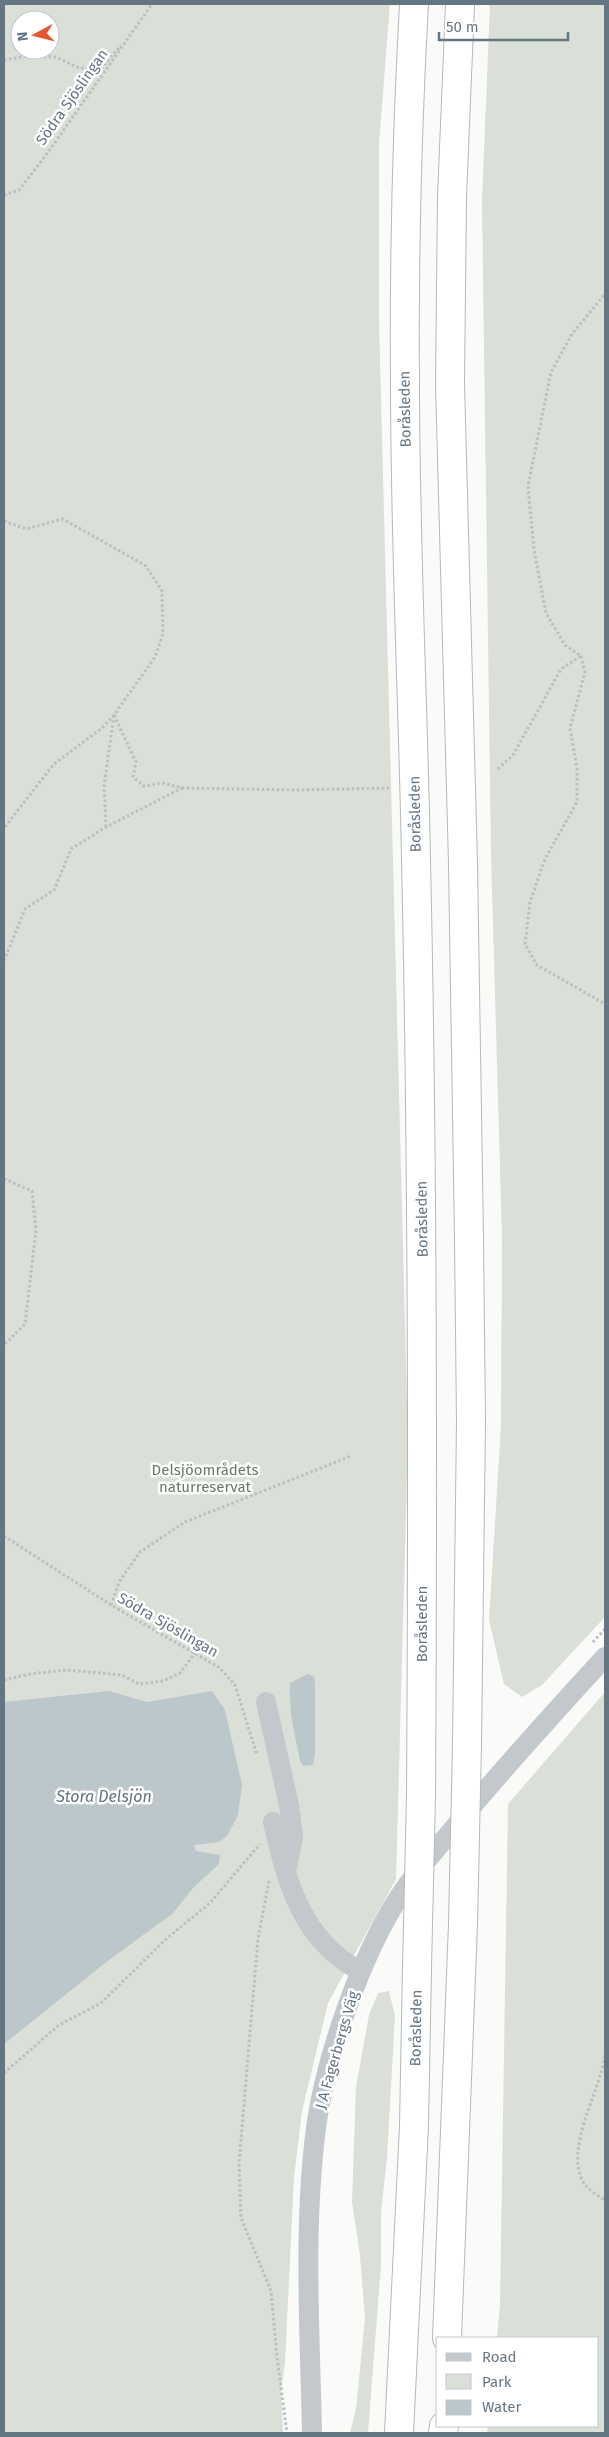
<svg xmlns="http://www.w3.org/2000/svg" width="609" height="2437" font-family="'Fira Sans',sans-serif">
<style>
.green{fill:#dadfd7;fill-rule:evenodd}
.water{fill:#bbc7cb}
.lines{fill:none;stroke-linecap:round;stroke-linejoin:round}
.highway-casing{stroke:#b4b9bd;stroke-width:30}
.path{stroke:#bbbfc2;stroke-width:3;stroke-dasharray:2.5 2.5;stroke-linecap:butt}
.minor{stroke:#c3c8cc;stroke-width:20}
.highway{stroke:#fff;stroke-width:28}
.highway-bridge-casing{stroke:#b4b9bd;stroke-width:30;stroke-linecap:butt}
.highway-bridge{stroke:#fff;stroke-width:28}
.labels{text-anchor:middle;stroke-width:5;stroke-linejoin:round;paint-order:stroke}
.street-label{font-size:15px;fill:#657683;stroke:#fff}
.park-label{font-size:15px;fill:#687a64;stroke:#fff}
.water-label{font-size:16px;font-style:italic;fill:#60757c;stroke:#fff}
</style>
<rect width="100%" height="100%" fill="#fafaf8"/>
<path class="green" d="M4 4H390L379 143V321L408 1440 396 1879 328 2003 302 2111 294 2177 285 2363 281 2390 283 2433H4ZM20 20H50V50H20Z
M490 4H605V1617L542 1685 522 1697 504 1684 489 1620 501 1426 502 1237 491 855 482 201Z
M605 1692V2433H487L488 2426H598V2338H497L500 2304 508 1804Z
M389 1991 395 2016 387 2158 381 2213V2265L368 2433H350L356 2409 365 2318 360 2255 352 2202 356 2087 369 2015 378 1993Z"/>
<path class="water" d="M308 1674 314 1676 315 1683V1753L313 1765 303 1766 300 1760C295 1735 288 1709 290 1683Z
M109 1691 147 1702 212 1691 225 1710 242 1785 238 1815 227 1836 219 1842 194 1845 196 1851 220 1855 219 1864 194 1887 172 1914 105 1963 4 2044V1702Z"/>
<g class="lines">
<g class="highway-casing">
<path id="highway" d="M414 4C407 130 404 256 405 382 405 541 413 700 416 859 423 1171 423 1483 421 1795
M460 4 452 197 450 384 463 863 469 1238 471 1421 467 1744
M447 2338 463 1924
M399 2433 414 2126 417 1968
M443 2433 444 2426"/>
</g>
<path class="path" d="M4 60 27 56 56 57 79 68 101 69 121 45
M4 195 19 190 49 151 152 4
M4 521 26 529 63 519 146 566 162 591 163 634 155 657 114 715 102 728 54 764 4 828
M581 656 585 672 570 728 577 768V802L545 859 530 902 525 944 537 965 605 1004
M114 715 136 762 133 777 144 786 162 783 183 788 296 790 391 788
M498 769 513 755 561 669 581 656 565 645 546 613 534 550 528 486 551 372 572 334 605 294
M106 827 104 786 114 715
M4 961 25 909 54 890 71 849 106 827 182 788
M4 1179 32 1191 36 1230 25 1324 4 1345
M4 1536 111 1605 220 1668 235 1685 257 1755
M111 1605 119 1582 140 1552 185 1522 351 1456
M593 1642 605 1629
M4 1680 30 1674 67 1670 122 1675 139 1684 163 1681 180 1673 195 1653
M269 1881 258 1939 239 2163 241 2218 271 2291 277 2357 287 2433
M605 2056C600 2092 560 2155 587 2187 592 2192 600 2197 605 2201
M4 2073 59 2025 101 2003 166 1939 210 1903 260 1844"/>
<path class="minor" d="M266 1702 289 1805 293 1837 287 1867
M273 1822C287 1883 301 1939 360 1971
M312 2433C310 2332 303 2229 316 2128 325 2060 357 1969 391 1910 409 1879 435 1851 458 1823 505 1766 555 1712 605 1657"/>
<use href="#highway" class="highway"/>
<g class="highway-bridge-casing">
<path id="highway-bridge" d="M463 1924 467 1744
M417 1968 421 1795"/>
</g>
<use href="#highway-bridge" class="highway-bridge"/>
</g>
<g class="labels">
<g class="street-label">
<text transform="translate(72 97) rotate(-55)" y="5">Södra Sjöslingan</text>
<text transform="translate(405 409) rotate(-91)" y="5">Boråsleden</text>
<text transform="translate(415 814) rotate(-91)" y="5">Boråsleden</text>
<text transform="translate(422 1219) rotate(-91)" y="5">Boråsleden</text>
<text transform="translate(422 1624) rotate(-90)" y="5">Boråsleden</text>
<text transform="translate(168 1625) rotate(30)" y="5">Södra Sjöslingan</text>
<text transform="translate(416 2028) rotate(-89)" y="5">Boråsleden</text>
<text transform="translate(337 2050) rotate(-74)" y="5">J A Fagerbergs Väg</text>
</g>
<g class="park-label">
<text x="205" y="1475">Delsjöområdets<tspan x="205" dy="17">naturreservat</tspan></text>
</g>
<g class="water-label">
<text x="104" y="1802">Stora Delsjön</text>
</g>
</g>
<rect width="609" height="2437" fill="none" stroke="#657683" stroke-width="10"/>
<rect x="436" y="2337" width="162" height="90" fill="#ffffff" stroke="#c1c8cd"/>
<rect x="446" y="2353" width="25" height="8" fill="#c3c8cc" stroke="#c1c8cd"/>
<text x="482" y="2362" font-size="15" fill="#657683">Road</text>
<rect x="446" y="2374" width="25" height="15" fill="#dadfd7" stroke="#c1c8cd"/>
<text x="482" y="2387" font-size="15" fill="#657683">Park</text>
<rect x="446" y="2400" width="25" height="15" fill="#bbc7cb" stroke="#c1c8cd"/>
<text x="482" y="2412" font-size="15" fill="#657683">Water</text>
<g transform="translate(35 35) rotate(263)"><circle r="24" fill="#ffffff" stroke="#c1c8cd"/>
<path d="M0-4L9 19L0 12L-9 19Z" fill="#e4572e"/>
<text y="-8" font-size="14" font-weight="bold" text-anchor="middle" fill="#657683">N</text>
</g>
<path d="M439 32v8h129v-8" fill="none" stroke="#657683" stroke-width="2.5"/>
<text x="446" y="32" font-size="15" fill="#657683" stroke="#ffffff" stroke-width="4" paint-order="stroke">50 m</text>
</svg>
